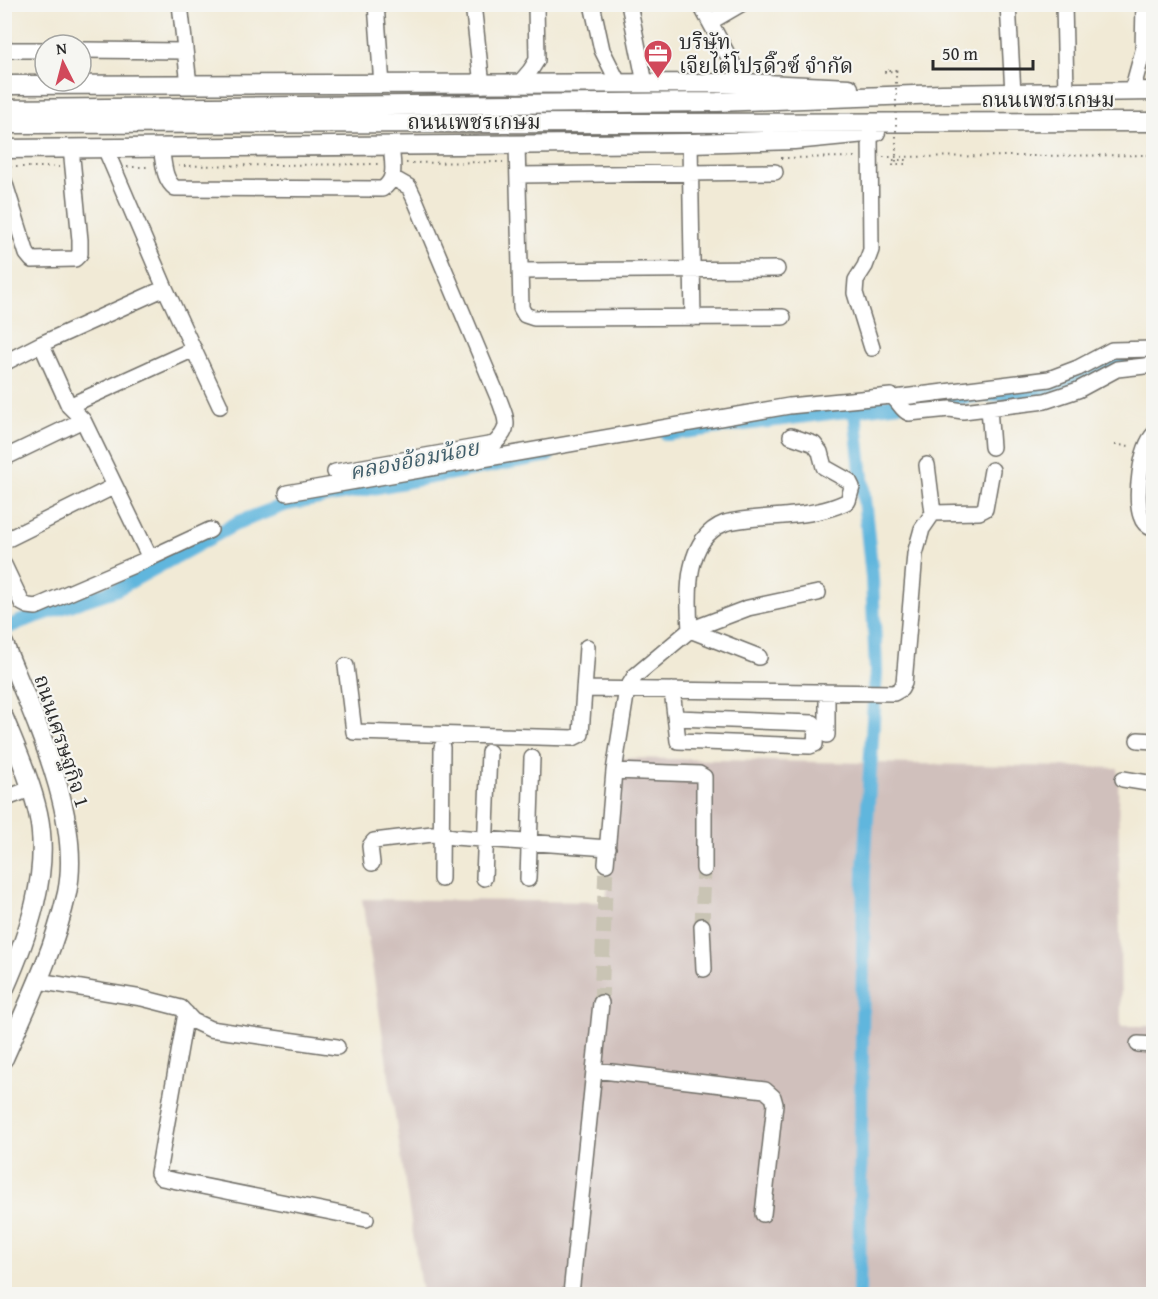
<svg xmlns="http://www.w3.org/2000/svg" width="1158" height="1299" font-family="'Gentium Book Plus','Noto Serif Thai',serif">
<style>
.industrial{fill:#d0c0bc}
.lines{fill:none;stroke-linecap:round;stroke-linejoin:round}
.canal{stroke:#61b6dd;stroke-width:14}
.minor-tunnel{stroke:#c9c4b4;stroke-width:15;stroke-dasharray:15 8;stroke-linecap:butt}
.minor-casing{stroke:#706e67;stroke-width:18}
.major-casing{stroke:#706e67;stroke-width:21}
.path{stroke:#706e67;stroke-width:2;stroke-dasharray:1.5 4.5;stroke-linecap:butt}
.minor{stroke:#fff;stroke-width:15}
.major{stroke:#fff;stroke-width:18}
.path-bridge{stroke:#706e67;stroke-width:2;stroke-dasharray:1.5 4.5;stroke-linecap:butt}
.labels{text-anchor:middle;stroke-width:4.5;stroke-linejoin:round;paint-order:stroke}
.poi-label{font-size:21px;fill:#2b2b2b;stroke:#f6f6f2;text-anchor:start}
.street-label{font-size:21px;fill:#2b2b2b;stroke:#f6f6f2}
.water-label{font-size:22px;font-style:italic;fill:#3e5c69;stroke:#f6f6f2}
</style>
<rect width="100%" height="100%" fill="#f6f6f2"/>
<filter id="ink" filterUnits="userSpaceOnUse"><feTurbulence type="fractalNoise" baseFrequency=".0167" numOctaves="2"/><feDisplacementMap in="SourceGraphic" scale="12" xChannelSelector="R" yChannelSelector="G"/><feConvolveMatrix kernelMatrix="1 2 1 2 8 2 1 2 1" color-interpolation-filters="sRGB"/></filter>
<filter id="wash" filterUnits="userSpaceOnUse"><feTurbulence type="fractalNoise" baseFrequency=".008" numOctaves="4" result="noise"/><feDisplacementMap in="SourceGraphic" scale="24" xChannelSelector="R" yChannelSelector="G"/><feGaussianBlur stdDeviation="1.35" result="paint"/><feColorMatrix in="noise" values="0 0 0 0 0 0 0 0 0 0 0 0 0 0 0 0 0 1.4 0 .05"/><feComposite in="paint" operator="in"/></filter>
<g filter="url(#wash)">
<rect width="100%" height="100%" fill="#f1ead6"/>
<path class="industrial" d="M622 758 1118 768 1121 1026H1153V1294H422L362 899 606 902Z"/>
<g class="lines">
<path class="canal" d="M950 398 1044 390 1115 359 1154 355
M855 411 872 577 876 671 864 870 859 1294
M667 434 907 403
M4 629 22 621 117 589 239 522 287 504 548 455"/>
</g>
</g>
<g filter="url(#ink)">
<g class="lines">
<path class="minor-tunnel" d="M702 926 704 869
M601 1003 606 864"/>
<g class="minor-casing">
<path id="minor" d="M180 4 189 85
M376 4 382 85
M473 4 482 85
M592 4 602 50 619 84
M629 4 645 83
M700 4 743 83
M1008 4 1013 93
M1064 4 1066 92
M710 22 741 4
M4 50H45
M81 50 185 51
M518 85 530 71 537 60 536 4
M1132 91 1143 51 1144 4
M870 133 871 250 865 266 856 280 855 293 872 348
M690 143 693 318
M517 144 521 308 525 315 534 318 783 317
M105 148 165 288 220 406
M161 148C164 162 163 179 175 188L382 189C398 180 392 161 391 145
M518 175 775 172
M4 181 27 254 32 260 75 259 80 254V240L71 148
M520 271 777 269
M4 363 41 344
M895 398 1049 379 1078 368 1112 350 1154 349
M69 406 194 349
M989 408 992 447
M1154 434C1140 448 1135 498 1141 516 1143 523 1148 527 1154 529
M4 458 83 420
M927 465 933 513
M335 472 494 444C511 428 507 421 500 402L416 202 409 187 393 178
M287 493 789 406 891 396C899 400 901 410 909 413L950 409 963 411 1045 401 1078 390 1117 369 1154 365
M4 541 115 486
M150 558 83 420 69 406 41 344 165 288
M4 565 22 603 28 606 36 607 150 558 210 530
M759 657 690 630C688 595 684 539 725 523 740 518 777 517 794 515 813 513 831 510 848 501L852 487 849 481 824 467 820 452 814 444 791 436
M346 666 354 732 573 738 581 734 587 647
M584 689 894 693 901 689 904 683 915 554 922 529 933 513 979 512 985 509 992 470
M672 690 678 741 810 746 815 744 816 728 813 723 676 718
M827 735V693
M1138 740 1154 741
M614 771 699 774 704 777V869
M1123 779 1154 784
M4 799 30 789
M372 863 370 846 374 841 432 834 454 837 608 848
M606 864 614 771 627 689 635 676 690 630 748 608 818 593
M484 878 489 752
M441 879 442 747
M528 879 532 758
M702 926 704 969
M38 981 142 998 181 1008 193 1021 210 1029 337 1047
M186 1013 158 1173 162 1178 366 1219
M1138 1044 1154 1045
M594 1070 765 1090 773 1097 775 1104 763 1214
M571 1294 601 1003"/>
</g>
<g class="major-casing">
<path id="major" d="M4 85 743 83 849 88
M4 109 717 102 942 94 1154 91
M4 124 1154 122
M4 149 690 143 794 140 876 132
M4 644C32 714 83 817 67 893 54 951 28 1004 4 1058
M4 718C16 748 31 781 38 813 51 872 28 936 4 990"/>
</g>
<path class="path" d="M896 70H885V72L901 70
M883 157 1154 155
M781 158 857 157
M406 163 503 162
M178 166 380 164
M893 166V160H906V164H896
M10 167H59
M127 167H149
M1115 445 1133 446"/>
<use href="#minor" class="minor"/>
<use href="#major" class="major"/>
<path class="path-bridge" d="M896 70V164"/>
</g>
</g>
<defs>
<g id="office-pin" transform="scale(1.5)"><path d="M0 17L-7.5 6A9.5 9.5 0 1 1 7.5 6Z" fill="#d1495b" stroke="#f6f6f2"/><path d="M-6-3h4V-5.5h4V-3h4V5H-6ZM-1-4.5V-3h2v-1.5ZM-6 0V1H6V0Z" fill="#fff"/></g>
</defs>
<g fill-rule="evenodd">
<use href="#office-pin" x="658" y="54"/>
</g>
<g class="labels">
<g class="poi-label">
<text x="679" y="49">บริษัท<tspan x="679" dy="24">เจียไต๋โปรดิ๊วซ์ จำกัด</tspan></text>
</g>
<g class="street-label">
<text x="1048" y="107">ถนนเพชรเกษม</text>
<text x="474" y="129">ถนนเพชรเกษม</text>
<text transform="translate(62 741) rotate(72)" y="7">ถนนเศรษฐกิจ 1</text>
</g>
<g class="water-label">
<text transform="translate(414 459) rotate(-11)" y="8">คลองอ้อมน้อย</text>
</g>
</g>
<rect width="1158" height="1299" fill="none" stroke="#f6f6f2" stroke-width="24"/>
<g transform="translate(63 63) rotate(354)"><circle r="28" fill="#f6f6f2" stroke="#a5a5a2" stroke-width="1.5"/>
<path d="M0-4.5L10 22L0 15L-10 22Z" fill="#d1495b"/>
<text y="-9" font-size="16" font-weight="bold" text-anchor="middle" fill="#2b2b2b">N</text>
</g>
<path d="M933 60v9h100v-9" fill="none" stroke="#2b2b2b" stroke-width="3"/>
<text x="942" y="60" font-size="18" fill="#2b2b2b" stroke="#f6f6f2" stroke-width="4.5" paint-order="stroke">50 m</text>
</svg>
